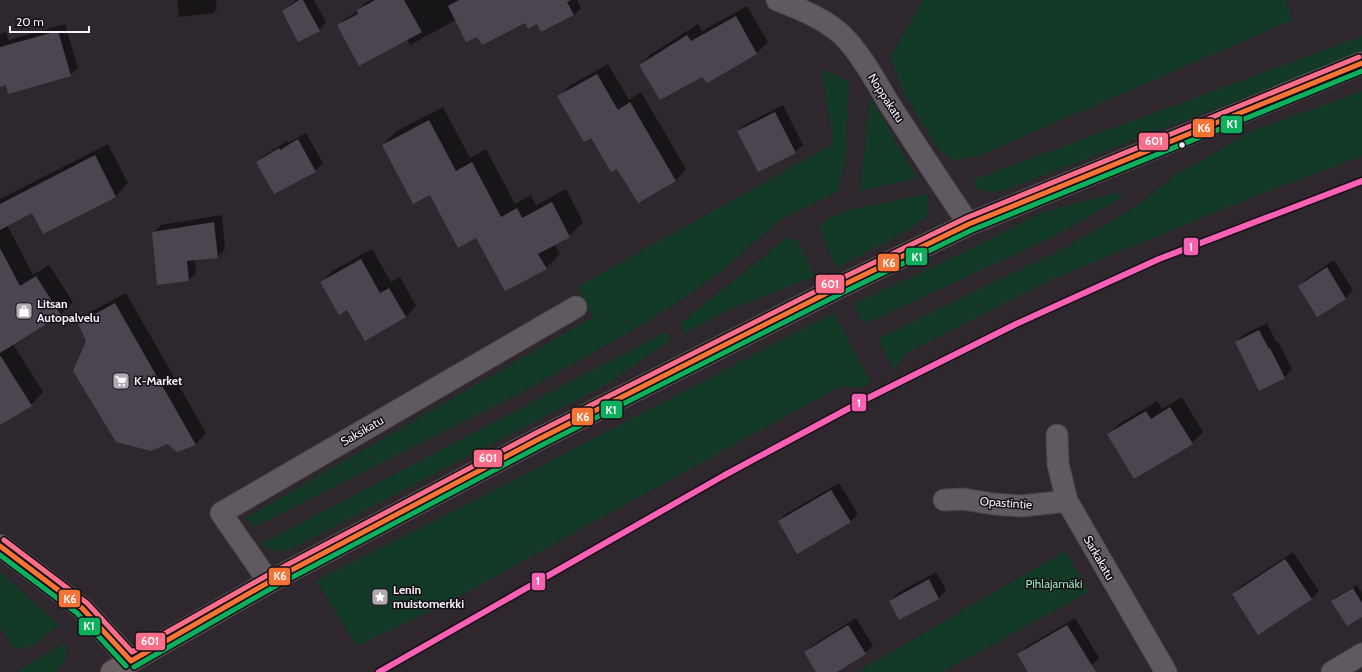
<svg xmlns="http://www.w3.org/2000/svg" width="1362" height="672" font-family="Cabin,sans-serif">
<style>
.green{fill:#133a27}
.shadow{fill:#0007}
.building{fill:#4b454f}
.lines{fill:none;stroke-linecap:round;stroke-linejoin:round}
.street-casing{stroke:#4b454c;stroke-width:23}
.secondary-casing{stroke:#4b454c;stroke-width:24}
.street{stroke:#5e5a5f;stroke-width:21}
.secondary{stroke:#696064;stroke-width:22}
.bus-1-casing{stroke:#150f16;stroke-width:8}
.bus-2-casing{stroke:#150f16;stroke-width:8}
.bus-3-casing{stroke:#150f16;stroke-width:8}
.bus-1{stroke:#f57335;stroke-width:5}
.bus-2{stroke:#0daf5c;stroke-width:5}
.bus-3{stroke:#fb6d88;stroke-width:5}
.rail-1-casing{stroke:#150f16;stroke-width:9}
.rail-1{stroke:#f860b3;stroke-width:6}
.bus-dot{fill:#f7eff8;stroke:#150f16;stroke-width:1.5}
.labels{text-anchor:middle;stroke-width:3;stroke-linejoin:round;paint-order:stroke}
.street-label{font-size:12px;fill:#f7eff8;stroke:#150f16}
.poi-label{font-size:12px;font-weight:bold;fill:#f7eff8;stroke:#150f16;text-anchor:start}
.park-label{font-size:12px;fill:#98e0b6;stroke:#150f16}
.line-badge{stroke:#150f16;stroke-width:1.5}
.badge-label{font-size:11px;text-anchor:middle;font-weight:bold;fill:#fff}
</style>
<rect width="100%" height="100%" fill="#2e282e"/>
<path class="green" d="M923 0H1286L1292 20 978 156 954 160 939 151 905 95 890 57Z
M1362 36V52L1005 190C994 192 984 194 975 187L974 181 978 178Z
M822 69 849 82 845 162 837 192 781 219 719 273 678 302 624 335 541 382 254 527 246 518 593 317 577 287 833 144Z
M1362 91V156L1265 192 1050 280 906 353 894 370 878 339 1067 247 1140 204 1176 174 1205 159 1245 134Z
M870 97 917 178 860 191Z
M1116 193 1122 197 1055 236 864 324 854 304 966 251 1043 212Z
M928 194V215L912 228 837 268 819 227 829 218 849 210Z
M786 238 797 240 815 276 736 307 685 333 679 324 761 259Z
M834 313 871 383 864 387H839L445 604 357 646 316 581 491 492Z
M666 332 671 340 609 383 289 550 273 551 261 544Z
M1065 551 1089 592 942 672H857Z
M0 572 59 625 35 644 24 649H18L11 645 0 627Z
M65 644C70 654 63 664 56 672H16L61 645Z"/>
<path class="shadow" d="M177 0H216L217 9 213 13 179 17Z
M296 0H314L326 22 319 30 283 11Z
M371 0H579L577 1 581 8 574 15 541 31 537 23 526 22 478 36 456 20 410 45 407 39 338 26 345 19 358 11V10L365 3Z
M747 6 768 42 757 53 707 82 702 75 640 65 651 54 698 24 702 31Z
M65 24 78 68 70 75 0 86V34L6 32 9 40Z
M608 64 629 100 641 92 686 169 676 180 638 202 618 167 559 97 569 86Z
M783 105 803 145 795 152 738 131 746 124Z
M443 107 470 158 486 149 515 204 531 195 536 205 566 189 583 222 569 236 554 244 560 254 546 268 477 237 430 194 383 145 397 131Z
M306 133 323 163 315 171 257 162 265 155 287 141 288 143Z
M108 144 128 183 116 196 43 233 32 212 7 225 33 275 49 265 73 302 60 315 13 344 43 392 31 405 0 424V199Z
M222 215 225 249 218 257 195 259 196 273 189 280 153 233 161 225Z
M372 249 391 282 400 277 416 306 406 317 347 308 322 282 332 271Z
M1334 260 1353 290 1346 298 1317 315 1299 286 1306 279Z
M126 293 206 433 196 444 177 451 167 443 87 341 79 323 90 312Z
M1267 323 1276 342 1278 341 1292 369 1285 377 1259 390 1236 343 1243 335Z
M1182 397 1203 432 1192 443 1108 435 1119 424 1157 401 1162 409Z
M839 483 858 514 850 522 779 521 786 514Z
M1293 552 1319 591 1312 598 1259 633 1233 594 1240 587Z
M936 572 946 590 939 598 900 619 890 601 898 593Z
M1357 585 1362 593V616L1333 601 1336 597Z
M856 618 873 646 865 653 835 672H817L805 652 813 645Z
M1075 618 1099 658 1092 665 1081 672H1029L1019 654 1026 647Z"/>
<path class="building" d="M299 0H303L320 31 298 42 282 11Z
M375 0H404L422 32 359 66 337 25 358 14 357 10Z
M459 0H571L567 2 574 15 541 32 537 24 528 29 525 23 482 45 477 37 466 42 448 6Z
M736 16 757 54 707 83 702 77 660 100 639 65 687 35 691 41Z
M58 31 71 76 8 94 6 85 0 87V47Z
M597 74 618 110 630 102 676 181 638 203 617 169 611 172 591 138 584 142 557 96Z
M775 112 796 153 758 172 737 131Z
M429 120 456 171 472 162 501 217 517 208 522 218 552 202 570 237 538 254 547 269 505 291 476 238 458 248 430 195 413 204 382 145Z
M298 139 316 172 274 194 256 162 279 148 280 150Z
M95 155 116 197 43 234 32 213 0 230V204Z
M214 222 218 258 187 261 189 281 157 285 152 232Z
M0 248 20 286 36 276 61 315 0 353Z
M361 259 380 293 389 288 406 317 365 341 347 310 339 315 320 282Z
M1327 267 1346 299 1317 317 1298 286Z
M115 303 196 445 177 452 167 444 151 451 116 442 73 371 86 341 78 323Z
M1259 330 1269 349 1270 348 1285 378 1259 391 1235 342Z
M0 355 32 406 0 425Z
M1170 407 1193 444 1134 479 1107 434 1146 411 1151 419Z
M831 490 851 522 797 554 778 521Z
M1285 559 1312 599 1258 635 1232 594Z
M929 579 939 599 899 620 889 601Z
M1353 588 1362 603V617L1347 626 1331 601Z
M848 625 866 654 837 672H816L804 652Z
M1067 625 1096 672H1028L1017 654Z"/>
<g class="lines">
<g class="street-casing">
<path id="street" d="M777 0C800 9 823 18 841 34 860 52 875 80 888 102 915 143 941 184 969 224
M1057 435 1058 464 1067 501 1166 672
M944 500 963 499 993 504 1022 506 1067 501
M269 582 221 513 576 307
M1332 672 1362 654"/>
</g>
<g class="secondary-casing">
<path id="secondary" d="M0 546 82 608 131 661
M112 672 269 582 539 439 841 286 969 224 1362 63"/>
</g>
<use href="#street" class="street"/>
<use href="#secondary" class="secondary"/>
<g class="bus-1-casing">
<path id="bus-1" d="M0 546 82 608 131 661
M131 661 269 582 539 439 841 286 969 224 1362 63"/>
</g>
<g class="bus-2-casing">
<path id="bus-2" d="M0 555 77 613 126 666
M134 667 272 588 542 445 844 292 972 230 1362 71"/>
</g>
<g class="bus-3-casing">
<path id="bus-3" d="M4 540 87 603 132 652 266 576 536 433 838 280 966 218 1359 57"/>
</g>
<use href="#bus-1" class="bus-1"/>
<use href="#bus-2" class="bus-2"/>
<use href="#bus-3" class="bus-3"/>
<g class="rail-1-casing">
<path id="rail-1" d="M379 672 723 476 868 398 1016 324 1159 259 1362 181"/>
</g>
<use href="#rail-1" class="rail-1"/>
</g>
<defs>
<g id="shop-square" transform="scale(0.9)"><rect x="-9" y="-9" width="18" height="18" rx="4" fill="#b1a9b1" stroke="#150f16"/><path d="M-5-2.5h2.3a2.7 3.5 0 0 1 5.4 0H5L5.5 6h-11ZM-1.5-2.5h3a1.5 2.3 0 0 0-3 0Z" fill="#fff"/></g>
<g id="supermarket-square" transform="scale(0.9)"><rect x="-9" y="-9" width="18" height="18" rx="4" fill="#b1a9b1" stroke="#150f16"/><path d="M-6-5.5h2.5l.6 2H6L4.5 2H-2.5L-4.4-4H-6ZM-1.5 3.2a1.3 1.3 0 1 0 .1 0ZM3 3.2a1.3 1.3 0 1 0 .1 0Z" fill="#fff"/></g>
<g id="sight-square" transform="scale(0.9)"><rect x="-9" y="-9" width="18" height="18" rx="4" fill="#b1a9b1" stroke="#150f16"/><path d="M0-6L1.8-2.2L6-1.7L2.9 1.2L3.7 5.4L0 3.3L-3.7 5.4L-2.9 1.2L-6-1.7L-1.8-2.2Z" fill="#fff"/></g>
</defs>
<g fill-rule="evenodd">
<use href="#shop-square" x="24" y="311"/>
<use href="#supermarket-square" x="121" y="381"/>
<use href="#sight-square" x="380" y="597"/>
</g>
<circle class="bus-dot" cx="1182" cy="145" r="3.5"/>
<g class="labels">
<g class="street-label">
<text transform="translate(886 98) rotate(57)" y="4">Noppakatu</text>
<text transform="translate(362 431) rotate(-30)" y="4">Saksikatu</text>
<text transform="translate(1006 503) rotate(4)" y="4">Opastintie</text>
<text transform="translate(1099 558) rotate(60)" y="4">Sarkakatu</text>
</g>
<g class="poi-label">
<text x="37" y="308">Litsan<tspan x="37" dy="14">Autopalvelu</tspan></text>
<text x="134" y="385">K-Market</text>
<text x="393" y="594">Lenin<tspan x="393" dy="14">muistomerkki</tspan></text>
</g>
<g class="park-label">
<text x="1054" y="588">Pihlajamäki</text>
</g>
</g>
<g class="line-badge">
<rect x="1220" y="115" width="23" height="19" rx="4" fill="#0daf5c"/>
<rect x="1192" y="118" width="23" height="20" rx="4" fill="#f57335"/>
<rect x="1138" y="132" width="31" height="19" rx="4" fill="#fb6d88"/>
<rect x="1183" y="237" width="16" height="19" rx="4" fill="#f860b3"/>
<rect x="905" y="247" width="23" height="19" rx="4" fill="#0daf5c"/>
<rect x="877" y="253" width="23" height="19" rx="4" fill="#f57335"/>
<rect x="815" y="274" width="30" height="20" rx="4" fill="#fb6d88"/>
<rect x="851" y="393" width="16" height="19" rx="4" fill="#f860b3"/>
<rect x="600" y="400" width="23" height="19" rx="4" fill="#0daf5c"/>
<rect x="571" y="407" width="23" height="19" rx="4" fill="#f57335"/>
<rect x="473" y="449" width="30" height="19" rx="4" fill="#fb6d88"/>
<rect x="268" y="567" width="23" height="19" rx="4" fill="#f57335"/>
<rect x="531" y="572" width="15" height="19" rx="4" fill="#f860b3"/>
<rect x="58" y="589" width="23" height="19" rx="4" fill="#f57335"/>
<rect x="78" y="617" width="23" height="19" rx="4" fill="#0daf5c"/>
<rect x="135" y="632" width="31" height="19" rx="4" fill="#fb6d88"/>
</g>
<g class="badge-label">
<text x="1232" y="128">K1</text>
<text x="1204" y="132">K6</text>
<text x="1154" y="145">601</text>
<text x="1191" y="251">1</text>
<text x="917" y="261">K1</text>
<text x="889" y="267">K6</text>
<text x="830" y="288">601</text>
<text x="859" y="407">1</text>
<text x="611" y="414">K1</text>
<text x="583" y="421">K6</text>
<text x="488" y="462">601</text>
<text x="280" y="580">K6</text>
<text x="538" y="585">1</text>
<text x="70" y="603">K6</text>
<text x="89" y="630">K1</text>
<text x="150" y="645">601</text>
</g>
<path d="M10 26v6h79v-6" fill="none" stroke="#f7eff8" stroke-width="2"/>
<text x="16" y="26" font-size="12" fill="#f7eff8" stroke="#150f16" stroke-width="3" paint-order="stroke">20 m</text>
</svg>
